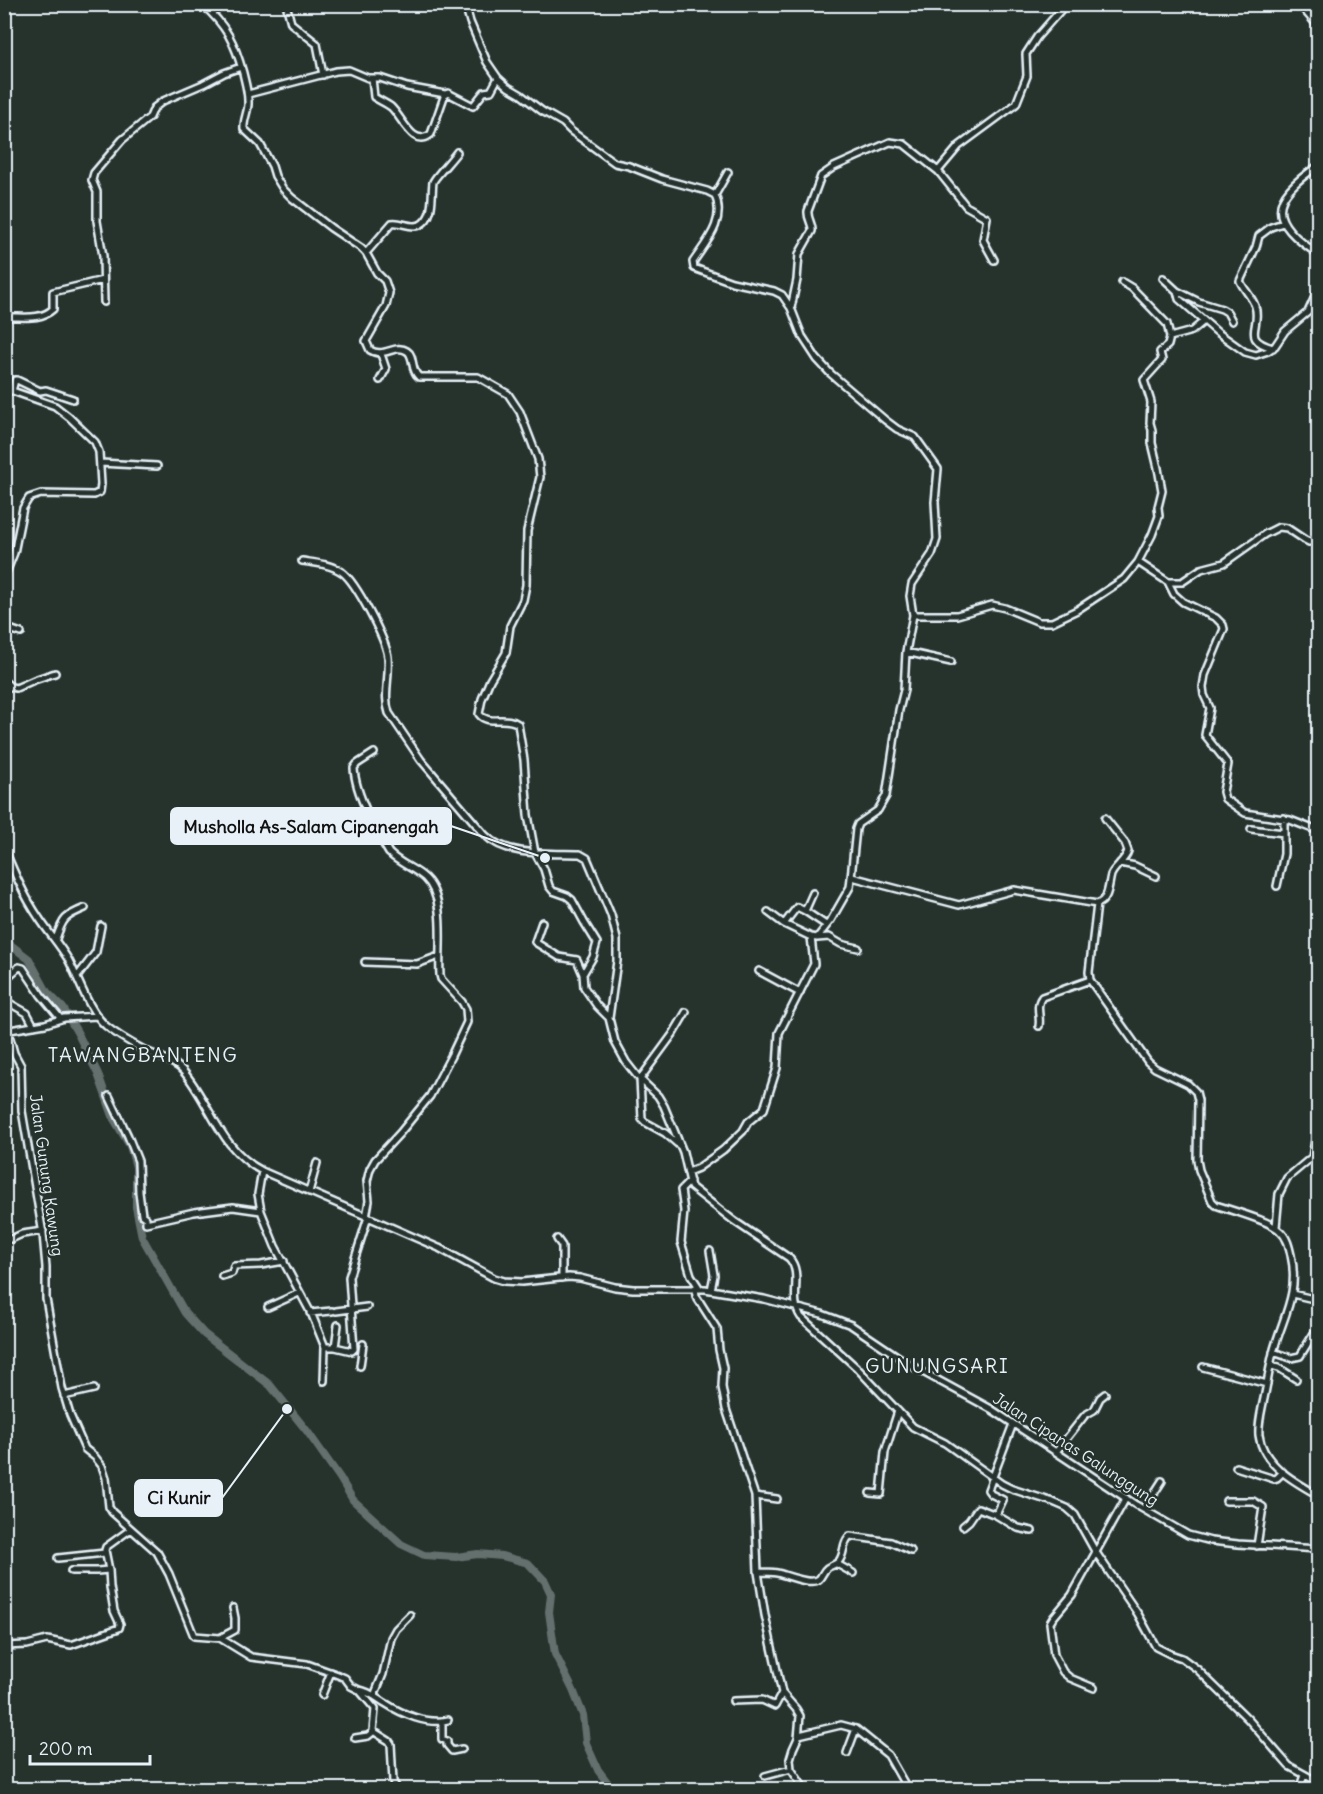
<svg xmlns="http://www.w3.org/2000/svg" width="1323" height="1794" font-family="Delius,sans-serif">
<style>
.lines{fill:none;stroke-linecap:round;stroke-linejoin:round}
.river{stroke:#636f6d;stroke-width:8}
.minor-casing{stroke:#e8f1f8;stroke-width:10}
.minor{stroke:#26332d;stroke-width:5}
.labels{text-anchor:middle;stroke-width:5;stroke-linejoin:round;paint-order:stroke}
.street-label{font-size:16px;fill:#e8f1f8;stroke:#26332d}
.quarter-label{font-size:20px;letter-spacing:1.5px;fill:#e8f1f8;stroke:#26332d}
.leader{fill:none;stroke:#e8f1f8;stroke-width:2}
.callout-dot{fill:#e8f1f8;stroke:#26332d;stroke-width:2}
.callout{fill:#e8f1f8;stroke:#e8f1f8;stroke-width:2}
.callout-label{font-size:18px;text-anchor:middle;font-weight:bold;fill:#111}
</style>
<rect width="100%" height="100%" fill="#26332d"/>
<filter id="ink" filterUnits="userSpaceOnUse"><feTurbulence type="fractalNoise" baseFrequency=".0167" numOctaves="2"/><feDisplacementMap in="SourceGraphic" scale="12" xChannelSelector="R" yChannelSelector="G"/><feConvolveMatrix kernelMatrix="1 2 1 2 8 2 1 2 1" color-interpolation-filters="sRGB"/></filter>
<g filter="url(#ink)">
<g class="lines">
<path class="river" d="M4 940 29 959 47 992 63 1008 77 1032 98 1074 114 1119 130 1146 136 1167V1207L142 1237 185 1313 204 1334 270 1385 307 1431 340 1478 353 1500 401 1544 424 1555 456 1557 478 1554 502 1556 528 1563 545 1581 551 1594 549 1612 555 1654 573 1690 583 1715 586 1743 598 1770 613 1790"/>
<g class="minor-casing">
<path id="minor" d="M202 4C226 25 235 43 243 73 245 82 248 91 248 101 249 111 243 119 244 129L260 144 272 166 275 176 283 189 292 198 331 228 361 248 366 253 377 273 385 281 389 293 386 306 366 341 370 350C384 359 395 343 407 351 415 356 410 370 419 377H478L508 394 520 412 538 459 540 477 527 531 526 585 523 600 510 626 506 653 490 680 482 699 479 714C488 726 506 715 518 724L524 760 528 815 535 853 544 869 549 886 553 891 567 896 572 900 584 922 597 943 593 957 583 974 584 987 597 1006 609 1018 615 1042 626 1062 637 1076 658 1096 664 1106 683 1152 691 1187 734 1221 789 1258C804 1274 788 1299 801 1317L857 1368 913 1427 945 1443 1002 1484 1012 1489 1053 1502 1067 1508 1075 1515 1095 1551 1138 1614 1156 1647 1170 1654 1182 1658 1197 1669 1248 1719 1289 1766 1318 1782
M286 4 291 23 317 44 323 75
M465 4 470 22 487 62 498 78 508 87 520 94 542 111 563 123 571 131 615 163 629 166 662 179 707 191 715 195C726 221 707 241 693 262L694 268 732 282 774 291 782 295 791 308
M1299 4 1318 26
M372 78 374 97C380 101 386 103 391 107 402 117 413 149 431 134L445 94
M248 94 336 71 349 70 368 78H380L407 87 445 94 448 93 473 106 484 92 491 91 498 78
M1318 166C1268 199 1268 221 1318 254
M938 171 966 206 987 218 983 240 994 260
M715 195 728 172
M366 253 392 223C401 221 410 229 420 225 435 217 431 196 433 182 434 178 453 158 457 152
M1163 278 1177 291 1199 302 1222 309 1227 312 1232 321
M1122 282 1132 288 1167 324 1170 337
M1177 291 1179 299 1217 332 1245 352 1256 355 1268 351 1275 346 1285 331 1308 312 1318 290
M104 302 103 256 97 221V192L92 180 94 173 122 140 150 117 154 108 163 101 203 84 224 73 241 67
M4 317C21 316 40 321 53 309V292L103 280
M1273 348C1240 339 1262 327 1255 306 1252 297 1244 290 1240 281L1256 247 1259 236 1271 227 1283 223
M380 380 386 369 381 354
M4 388 55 406 69 417 95 442 99 452 101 484 100 492 94 495 41 494 29 498 23 508 14 553 4 578
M12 391 15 380H17L40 391 46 390 73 399
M100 463 157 466
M302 561C315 563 330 564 342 572 356 582 386 640 388 657 390 676 383 696 389 713L421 760 485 835C507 857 551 853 580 854L587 858 611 915 617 939V961L609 1018
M1138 562 1168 582 1174 594 1183 602 1216 618 1223 625 1224 629 1205 675 1203 687 1204 695 1210 708 1205 735 1228 764 1223 792 1225 799 1245 813 1290 820 1318 831
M1168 582H1182L1201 569 1224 563 1265 534 1279 527 1287 528 1305 540 1309 542 1318 540
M913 615 910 596 912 584 932 554 937 539 935 502 938 469 915 437 897 429 885 420 830 373 817 359 802 336 791 308 797 280 799 254 812 231C813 224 807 219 808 211L821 176 834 167 890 142 904 144 938 171 959 146 1016 104 1027 76 1026 54 1037 37 1066 4
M4 627 21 633
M906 652 951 662
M4 681 11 687 16 688 34 680 55 673
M1251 829 1284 833
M4 848C14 872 24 896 39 918 48 932 59 944 68 959 79 979 88 1010 106 1026 117 1035 131 1043 144 1050 157 1057 174 1060 184 1072 212 1106 219 1148 262 1171L439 1248 494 1278 504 1281 522 1282 569 1277 580 1278 615 1287 633 1289H705L764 1299 822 1314 851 1325 912 1366 991 1409 1136 1505 1188 1535 1211 1541 1238 1544 1318 1549
M1120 863 1135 866 1156 876
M852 877 959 905 1014 890 1097 904C1109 900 1108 886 1111 875 1115 866 1125 861 1128 851L1125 843 1105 818
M1277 886 1284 854V818
M813 893 805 911 826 925
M1097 904 1089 972 1090 980 1148 1062 1155 1068 1188 1084 1196 1092 1198 1100 1197 1160 1199 1170 1212 1201 1216 1205C1232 1211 1269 1220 1280 1231 1287 1237 1289 1246 1291 1255 1300 1294 1282 1318 1273 1353 1269 1369 1267 1386 1263 1403 1261 1413 1258 1425 1259 1435 1263 1465 1295 1482 1318 1495
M768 912 784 924 811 937
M542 922 535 942 559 957 577 960 583 974
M784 924 797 907 805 911
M817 938 829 937 841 944 858 948
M56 939C63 918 65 916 85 908
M365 962 417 964 439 956
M759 971 800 993
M77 977 96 952 101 926
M4 980 19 967 23 968 41 995 61 1019
M4 1000 27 1013 34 1026
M1039 1026C1041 1016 1035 1006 1042 997L1090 980
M4 1031 45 1024 64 1018 97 1016
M8 1031 14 1053 21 1066 22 1111 43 1234 46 1267V1299L62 1388 70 1415 85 1449 95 1457 102 1466 106 1478 109 1507 112 1512 157 1552 169 1574 194 1636 220 1638 251 1657 307 1664 338 1675 345 1678 351 1686 359 1690 375 1709 373 1731 389 1741 391 1744 393 1782 398 1790
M109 1096 128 1136 138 1161 139 1192 142 1215 146 1218V1223L194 1212 233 1207 261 1211
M680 1146 665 1133 645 1122 642 1119 640 1079 673 1034 686 1012
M262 1171 258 1194 261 1211 275 1246 312 1315 325 1347 324 1381
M688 1172 698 1168 723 1150 743 1131 748 1122 764 1109 777 1068 779 1033 814 964 811 937 817 938 831 920 850 887 856 829 858 824 878 810 886 796 899 710 904 690 906 652 913 615H957L992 605 1005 608 1039 622H1052L1077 610 1124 579 1138 562 1152 535 1159 516 1158 507 1162 491 1158 468 1152 443V430L1150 423 1151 402 1144 380 1162 360 1160 352 1168 345 1170 337 1192 331 1204 321
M690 1181 681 1190 684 1211 681 1242 691 1275 700 1289
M309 1192 317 1163
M366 1217 369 1201 367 1181 370 1169 375 1160 400 1133 430 1096 451 1056 467 1022 466 1009 462 1002 441 979 440 975C438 947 447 899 425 878 414 868 400 864 389 853 376 832 355 793 354 768L357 764 374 753
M1276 1227 1279 1194 1287 1178 1312 1157 1318 1123
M4 1238 11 1239 22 1234 43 1231
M557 1239 562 1246V1278
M710 1251 714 1275 711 1290
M222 1276 232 1273 234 1266 261 1265 284 1261
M695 1288 696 1296 717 1329 719 1350 723 1368 722 1387 726 1409 755 1496 758 1572 765 1615 782 1693 796 1709 800 1716 798 1738 793 1749 790 1759 791 1769 805 1790
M1292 1294 1318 1300
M268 1307 299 1293
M336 1311 367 1307
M310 1313 332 1311
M325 1347H335L338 1325
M335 1347 352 1351 354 1349 349 1277 368 1217
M1273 1352 1291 1358 1300 1356 1318 1327
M360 1366 363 1344
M1271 1366 1279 1368 1296 1379
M1203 1367 1267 1384
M64 1396 94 1389
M1013 1424 988 1490 991 1494 1003 1500 996 1515 1018 1528 1032 1531
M1056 1452 1085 1415 1094 1410 1100 1398 1105 1394
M1236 1467 1274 1479 1277 1478 1283 1472
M870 1493 881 1494 885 1452 898 1411
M755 1496 777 1499
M1226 1501H1253L1263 1507 1257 1546
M1144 1509 1162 1481
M963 1526 969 1521 978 1508 996 1515
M58 1558 105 1553
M837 1564 853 1573
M71 1571H97L109 1570
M758 1572C765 1572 771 1572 777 1573 787 1575 811 1586 819 1579 822 1576 823 1571 827 1568 831 1565 836 1565 839 1561 845 1554 842 1542 850 1536L891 1542 911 1551
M220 1638 235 1630V1618L233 1608
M4 1646 27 1645 47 1640 71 1645 119 1628 120 1624 114 1611 110 1587 109 1570 105 1550 106 1547 131 1529
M1094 1688 1070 1678 1063 1672 1054 1655 1050 1623 1053 1618 1072 1595 1126 1498
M359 1690C369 1691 377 1698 385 1703 402 1714 427 1725 448 1720
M322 1695 331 1672
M374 1696 383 1674 391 1638 396 1629 410 1615
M733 1701 762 1700 775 1706 782 1693
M442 1721V1739L447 1741V1745L452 1751 462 1749
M856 1729 888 1755 908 1790
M799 1735 841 1725 856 1729 847 1753
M355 1738 368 1736 373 1732
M765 1776 791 1769
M1299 1790 1304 1775"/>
</g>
<use href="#minor" class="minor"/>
</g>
</g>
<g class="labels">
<g class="street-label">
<text transform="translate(47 1175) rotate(82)" y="6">Jalan Gunung Kawung</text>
<text transform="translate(1076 1449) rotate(33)" y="6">Jalan Cipanas Galunggung</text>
</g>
<g class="quarter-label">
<text x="143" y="1062">TAWANGBANTENG</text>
<text x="937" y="1373">GUNUNGSARI</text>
</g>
</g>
<path class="leader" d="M545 858L451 826M287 1409L222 1498"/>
<g class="callout-dot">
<circle cx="545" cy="858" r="6"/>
<circle cx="287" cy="1409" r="6"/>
</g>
<g class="callout">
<rect x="171" y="808" width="280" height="36" rx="6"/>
<rect x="135" y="1480" width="87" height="36" rx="6"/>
</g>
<g class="callout-label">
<text x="311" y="833">Musholla As-Salam Cipanengah</text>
<text x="179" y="1504">Ci Kunir</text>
</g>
<rect width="1323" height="1794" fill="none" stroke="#26332d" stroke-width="24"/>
<rect x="12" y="12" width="1299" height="1770" fill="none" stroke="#e8f1f8" stroke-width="2" filter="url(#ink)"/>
<path d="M30 1755v9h120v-9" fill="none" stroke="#e8f1f8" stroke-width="3"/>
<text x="39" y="1755" font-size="18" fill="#e8f1f8" stroke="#26332d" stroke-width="4.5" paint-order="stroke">200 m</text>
</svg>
